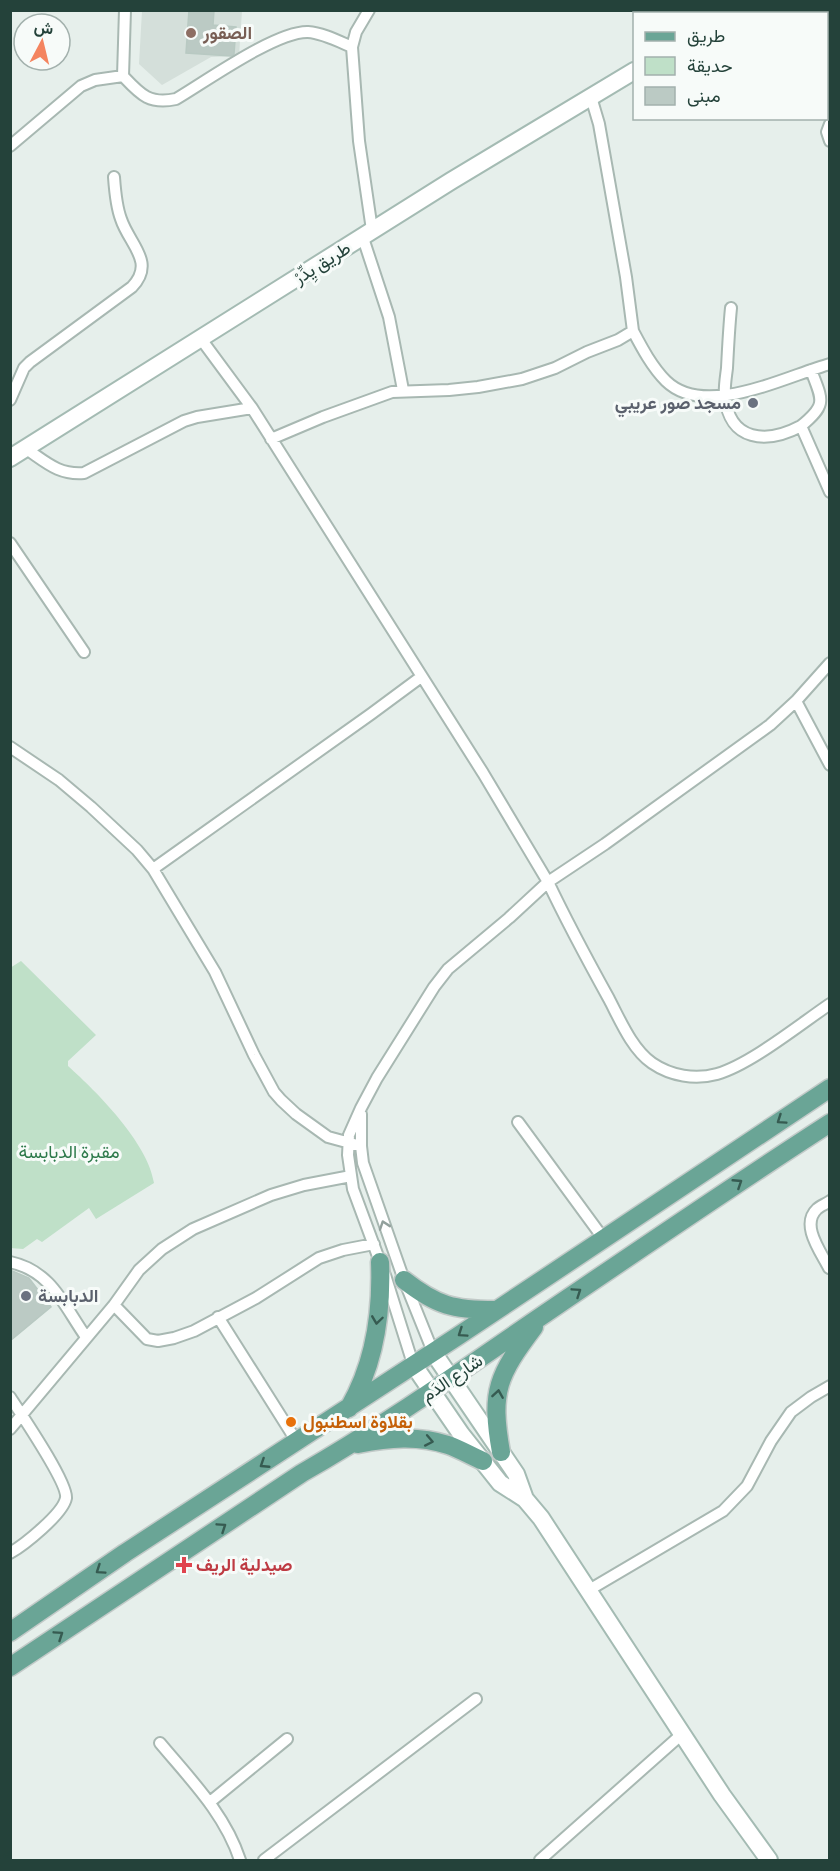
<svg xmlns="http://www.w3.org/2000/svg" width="840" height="1871" font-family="'Source Sans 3',Vazirmatn,sans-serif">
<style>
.built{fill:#d4dfda}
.green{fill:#bfe0c8}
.building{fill:#bbcac4;stroke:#b8c9c2;stroke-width:1.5}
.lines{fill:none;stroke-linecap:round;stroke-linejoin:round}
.street-casing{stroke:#a8b8b2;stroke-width:14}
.secondary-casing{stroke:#a4bbb3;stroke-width:20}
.primary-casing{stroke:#c2cac8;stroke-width:21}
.street{stroke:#fff;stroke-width:10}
.secondary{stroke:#fff;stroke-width:16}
.primary{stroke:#6aa596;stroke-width:18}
.oneway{stroke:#365b51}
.oneway2{stroke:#92a09c}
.education-dot{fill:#8d6e63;stroke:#f7fbf9;stroke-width:2}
.worship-dot{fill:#6b7280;stroke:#f7fbf9;stroke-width:2}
.food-dot{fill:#e8710a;stroke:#f7fbf9;stroke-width:2}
.health-dot{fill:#e0444e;stroke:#f7fbf9;stroke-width:2}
.labels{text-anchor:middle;stroke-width:6;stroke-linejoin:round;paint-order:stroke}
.education-label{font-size:18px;font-weight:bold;fill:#785e54;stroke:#f7fbf9;text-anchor:start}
.street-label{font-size:18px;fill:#24423a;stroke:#f7fbf9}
.worship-label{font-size:18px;font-weight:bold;fill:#5b616d;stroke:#f7fbf9;text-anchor:end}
.park-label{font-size:18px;fill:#2d7a4b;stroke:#f7fbf9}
.food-label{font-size:18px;font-weight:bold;fill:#c56008;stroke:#f7fbf9;text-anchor:start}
.health-label{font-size:18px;font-weight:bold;fill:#be3a42;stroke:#f7fbf9;text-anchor:start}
</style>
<rect width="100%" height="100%" fill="#e6efeb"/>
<path class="built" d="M142 11H242L239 56 211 57 162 85 139 64Z"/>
<path class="green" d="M21 961 96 1035 68 1061V1066C97 1092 148 1143 154 1183L96 1219 89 1208 42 1242 37 1239 23 1249 10 1248V968Z"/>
<path class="building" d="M189 10H214L213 25 236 27 234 54 231 56 186 53Z
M10 1270 29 1278 51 1307 10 1341Z"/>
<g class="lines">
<g class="street-casing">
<path id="street" d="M369 10 356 32 352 47 359 141 372 230
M123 76 125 10
M830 124 827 132 830 141
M10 146 81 86 95 80 123 76C140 94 149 105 176 99 205 82 276 31 308 32 323 33 338 41 352 47
M363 238 389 317 403 390
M731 308C729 328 728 348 727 368 726 377 724 387 725 396 729 442 767 444 801 426L830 492
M633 331C642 348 652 367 666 381 705 419 786 376 830 364
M201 339 252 408 483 773 548 882 509 918 448 969 434 987 377 1078 361 1108 349 1135 348 1155 353 1189 386 1278 413 1364
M10 400 24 368 30 362 132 287C156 262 129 244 121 219 116 206 115 191 114 177
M801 426C828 404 822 400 811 370
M271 439 323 417 392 392 449 390 478 387 522 379 555 368 587 352 618 340 633 331 626 277 599 124 591 97
M25 448C46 462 58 475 84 473L184 421 197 417 252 408
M10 543 84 652
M830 663 796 701 770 725 605 844 548 882C567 922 588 961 609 999 620 1020 632 1049 652 1063 671 1076 695 1080 717 1074 751 1064 799 1025 830 1004
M796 701 830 765
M10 747 59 780 91 807 137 850 153 869 215 972 254 1055 274 1092 281 1100 296 1114 328 1137 361 1146
M153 869 371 714 421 677
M361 1114V1146L363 1163 404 1280 433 1352
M518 1122 603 1238
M10 1262C52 1271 64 1306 86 1337
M829 1268C821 1252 800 1225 817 1209 820 1206 826 1204 830 1201
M114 1305 147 1339 158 1341 174 1338 194 1331 256 1298 319 1258 343 1250 374 1244
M218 1317 297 1442
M10 1397C21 1414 68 1483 66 1498 63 1514 24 1545 10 1553
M10 1429 114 1305 139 1270 162 1249 193 1229 271 1195 304 1185 351 1176
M589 1590 723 1511 747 1486 771 1441 791 1412 811 1397 830 1386
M160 1743C191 1780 225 1814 240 1860
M210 1802 287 1739
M264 1860 476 1699
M540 1860 682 1734"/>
</g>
<g class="secondary-casing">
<path id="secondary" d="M727 14 732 10
M10 458 451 181 634 71
M433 1352 516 1474 525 1499
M413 1364 461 1434 500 1483 525 1499 541 1518 722 1795 769 1860"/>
</g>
<g class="primary-casing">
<path id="primary" d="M404 1280C437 1306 454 1310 495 1310
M349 1408C374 1365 382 1312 380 1262
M358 1444C388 1438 418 1435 448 1445 460 1449 471 1456 483 1461
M501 1452C490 1391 498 1375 534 1327
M10 1632 125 1553 458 1336 830 1088
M10 1667 302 1473C386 1425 465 1368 546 1313 640 1249 734 1185 830 1123"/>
</g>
<use href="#street" class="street"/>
<use href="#secondary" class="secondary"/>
<use href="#primary" class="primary"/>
</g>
<defs><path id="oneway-chevron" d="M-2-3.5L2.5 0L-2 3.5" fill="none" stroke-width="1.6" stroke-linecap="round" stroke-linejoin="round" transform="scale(1.5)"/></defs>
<g class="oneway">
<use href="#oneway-chevron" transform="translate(781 1120) rotate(146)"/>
<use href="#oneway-chevron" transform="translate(738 1183) rotate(-33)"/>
<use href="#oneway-chevron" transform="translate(577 1292) rotate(-34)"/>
<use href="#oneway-chevron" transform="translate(377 1320) rotate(98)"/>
<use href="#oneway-chevron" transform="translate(462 1333) rotate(146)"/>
<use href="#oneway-chevron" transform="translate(498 1394) rotate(-81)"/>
<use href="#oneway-chevron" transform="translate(429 1441) rotate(11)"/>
<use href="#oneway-chevron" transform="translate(264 1464) rotate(147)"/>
<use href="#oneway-chevron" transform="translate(222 1527) rotate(-34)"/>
<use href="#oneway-chevron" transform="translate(100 1570) rotate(146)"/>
<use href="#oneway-chevron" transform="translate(59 1635) rotate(-34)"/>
</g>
<use class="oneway2" href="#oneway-chevron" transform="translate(384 1225) rotate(-109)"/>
<circle class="education-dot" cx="191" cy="33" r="6"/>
<g class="worship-dot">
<circle cx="753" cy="403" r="6"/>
<circle cx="26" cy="1296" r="6"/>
</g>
<circle class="food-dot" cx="291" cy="1422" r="6"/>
<path class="health-dot" d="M181 1556h6v6h6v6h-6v6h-6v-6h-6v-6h6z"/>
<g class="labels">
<g class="education-label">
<text x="203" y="39">الصقور</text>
</g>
<g class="street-label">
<text transform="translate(322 263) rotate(-32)" y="6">طريق يِدِّرْ</text>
<text transform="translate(452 1378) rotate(-34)" y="6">شارع الدَم</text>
</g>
<g class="worship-label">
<text x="741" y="409">مسجد صور عريبي</text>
<text x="38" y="1302" text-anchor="start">الدبابسة</text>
</g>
<g class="park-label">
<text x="69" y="1158">مقبرة الدبابسة</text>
</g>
<g class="food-label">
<text x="303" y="1428">بقلاوة اسطنبول</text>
</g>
<g class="health-label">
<text x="196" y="1571">صيدلية الريف</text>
</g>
</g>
<rect width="840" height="1871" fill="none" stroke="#24423a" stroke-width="24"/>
<rect x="633" y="12" width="195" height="108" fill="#f7fbf9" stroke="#a3b1ad" stroke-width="1.5"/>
<rect x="645" y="32" width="30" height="9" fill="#6aa596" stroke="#a3b1ad" stroke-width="1.5"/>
<text x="687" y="42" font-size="18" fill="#24423a">طريق</text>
<rect x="645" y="57" width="30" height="18" fill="#bfe0c8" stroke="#a3b1ad" stroke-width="1.5"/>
<text x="687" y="72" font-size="18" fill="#24423a">حديقة</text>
<rect x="645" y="87" width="30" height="18" fill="#bbcac4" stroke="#a3b1ad" stroke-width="1.5"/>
<text x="687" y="102" font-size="18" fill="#24423a">مبنى</text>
<g transform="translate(42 42) rotate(7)"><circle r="28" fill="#f7fbf9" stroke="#a3b1ad" stroke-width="1.5"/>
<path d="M0-4.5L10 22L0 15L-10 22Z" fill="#f4845f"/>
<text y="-9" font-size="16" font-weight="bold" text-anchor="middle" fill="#24423a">ش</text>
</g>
</svg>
